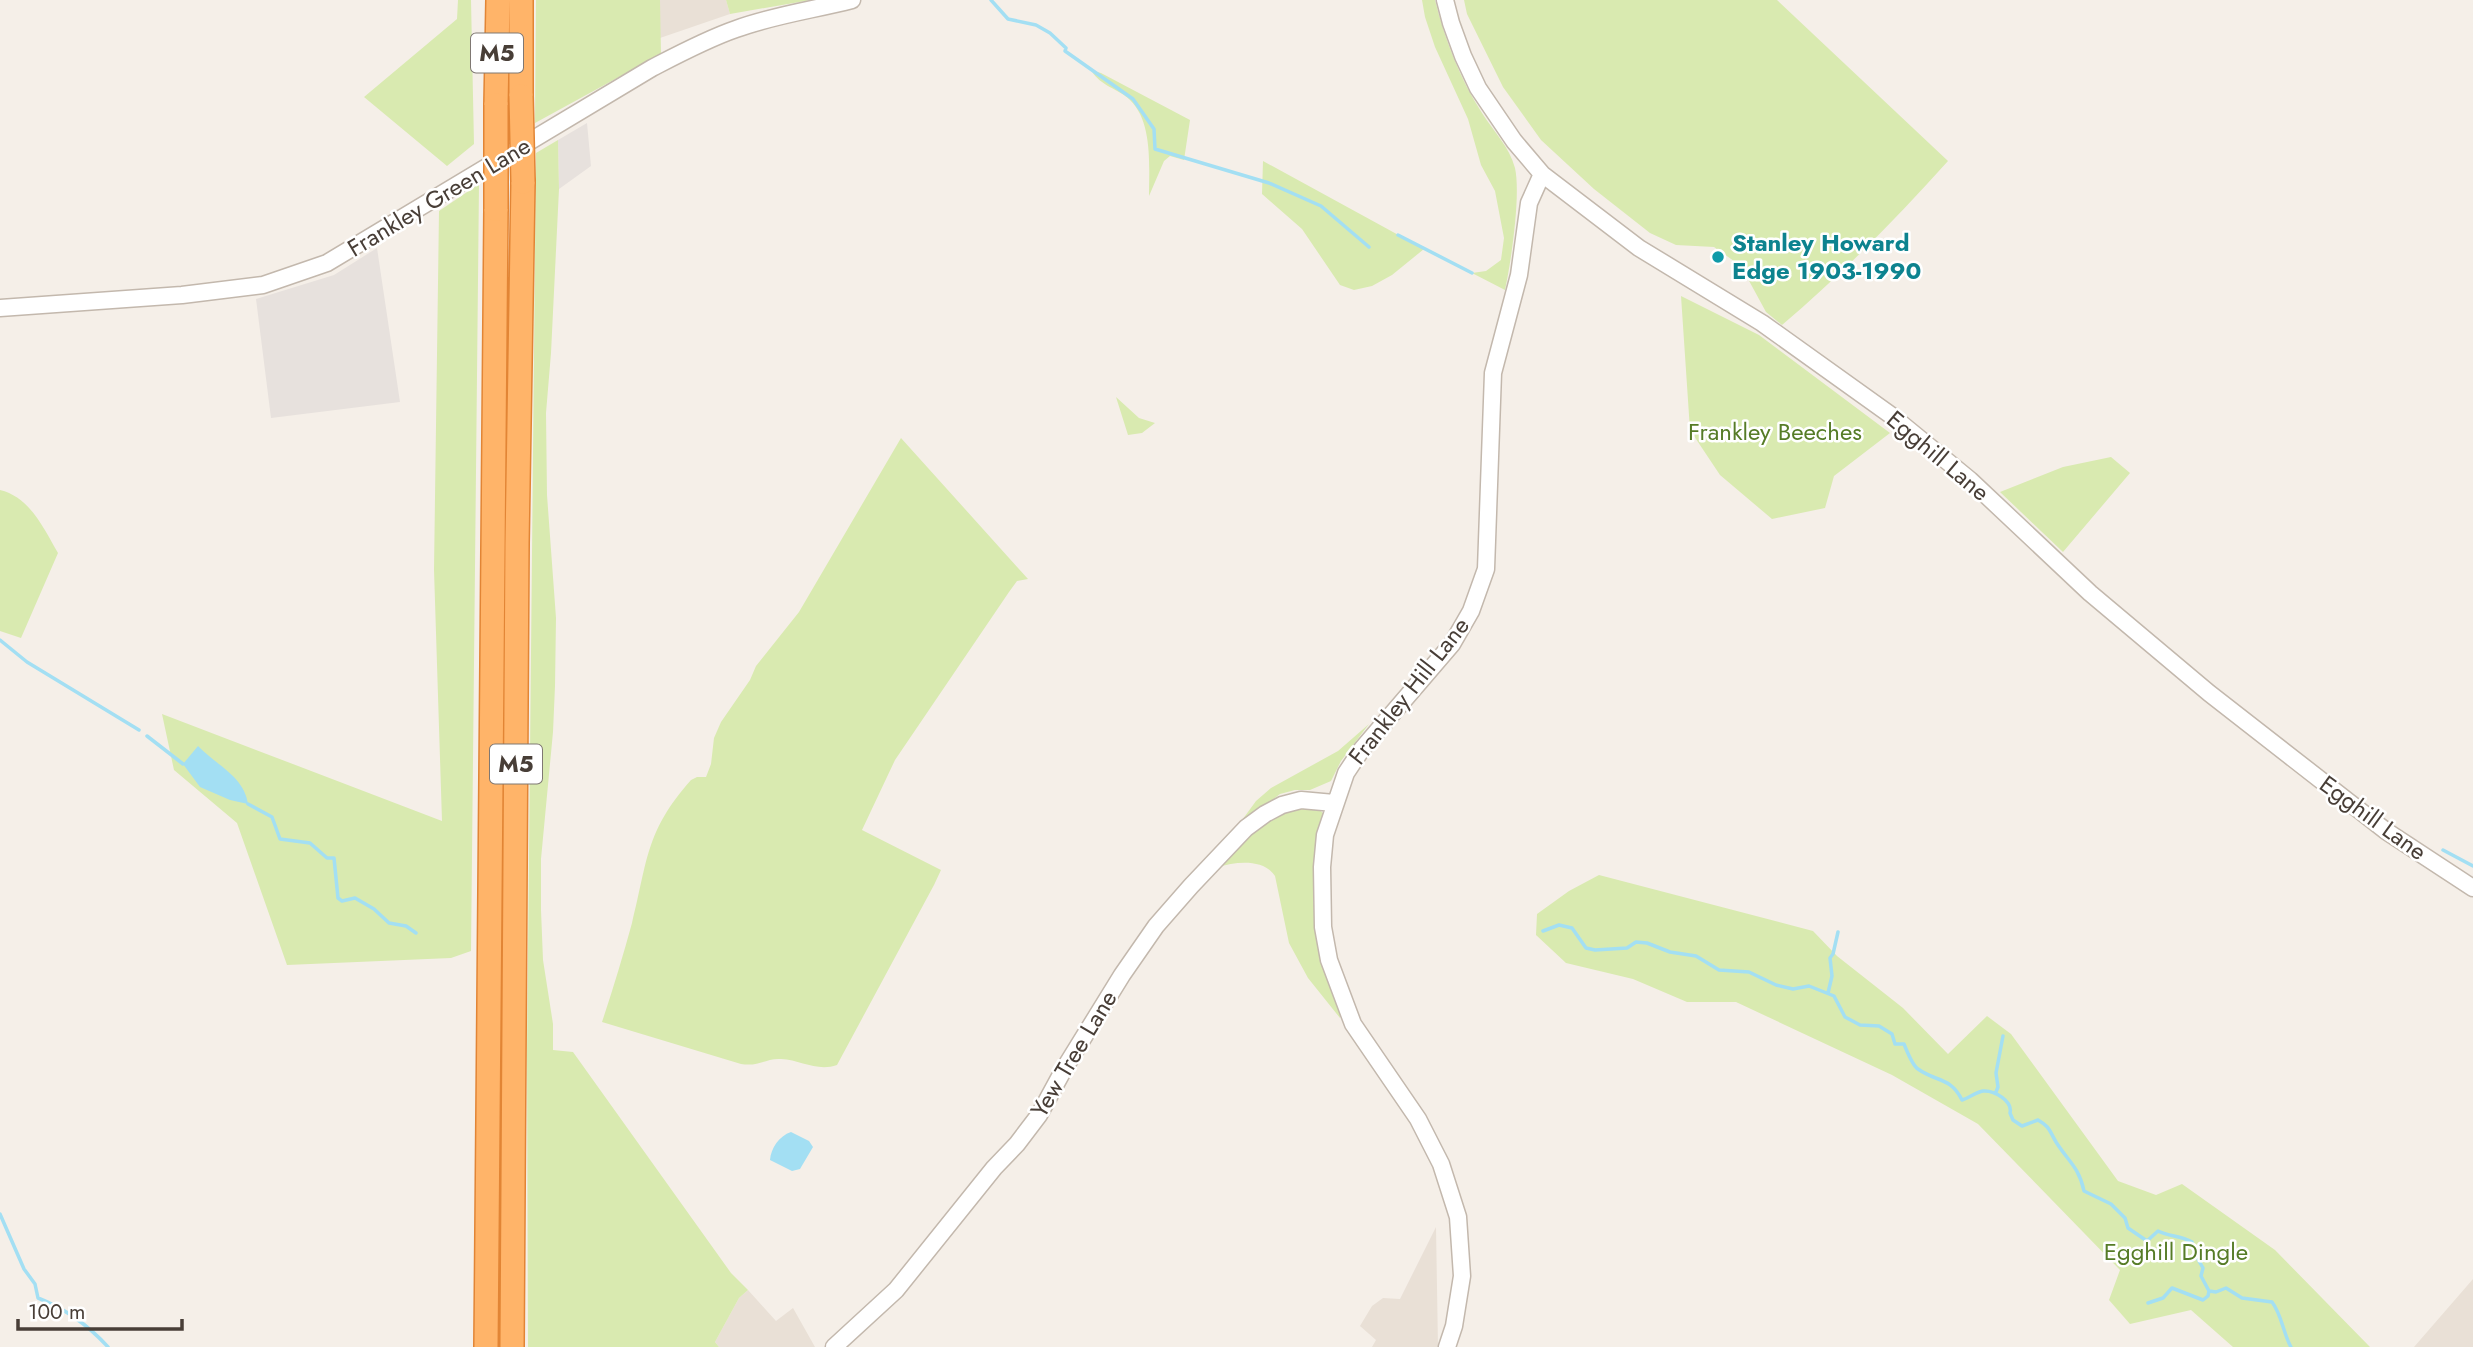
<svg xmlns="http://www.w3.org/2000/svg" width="2473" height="1347" font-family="Jost,sans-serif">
  <rect width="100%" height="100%" fill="#f5efe8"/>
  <path fill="#e9e0d6" d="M 660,0 L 726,0 L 730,14 L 660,38 Z
    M 1436,1227 L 1438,1347 L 1372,1347 L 1376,1340 L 1360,1326 L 1372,1306 L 1383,1298 L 1400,1299 Z
    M 2473,1279 L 2473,1347 L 2414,1347 Z
    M 748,1290 L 776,1321 L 793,1308 L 815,1347 L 719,1347 L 715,1342 L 739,1298 Z"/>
  <path fill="#e7e1dd" d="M 587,123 L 591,166 L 559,189 L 558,140 Z
    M 377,248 L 400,402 L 271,418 L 256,299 L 334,275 Z"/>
  <path fill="#d9eab0" d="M 458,0 L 471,0 L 474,144 L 447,166 L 364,97 L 457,19 Z
    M 536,0 L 660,0 L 661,54 L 535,123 Z
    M 726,0 L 811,0 L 730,14 Z
    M 1422,0 L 1435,0 C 1445,40 1460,79 1482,113 C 1494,132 1509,146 1515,168 C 1521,195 1511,262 1505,290 L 1472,273 L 1486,271 L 1501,260 L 1504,238 L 1495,191 L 1481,165 L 1468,119 L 1435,47 L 1425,17 Z
    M 1464,0 L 1777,0 L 1948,161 C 1896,219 1842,274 1782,325 L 1766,312 L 1741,266 L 1714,247 L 1676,245 L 1650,233 L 1594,189 L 1541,140 L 1503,87 L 1467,14 Z
    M 1091,70 L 1101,73 L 1190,120 L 1184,160 L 1170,156 L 1164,161 L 1149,196 C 1149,167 1153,122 1130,100 C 1118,88 1101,87 1091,70 Z
    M 558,140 L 559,189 L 551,353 L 546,413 L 547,495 L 556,618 L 555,686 L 553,732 L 541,859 L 541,910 L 543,960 L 553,1024 L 553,1050 L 573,1052 L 731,1273 L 748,1290 L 739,1298 L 715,1342 L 719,1347 L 528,1347 L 527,1053 L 536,153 Z
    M 1263,161 L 1424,249 L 1392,275 L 1372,286 L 1354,290 L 1340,285 L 1302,229 L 1262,194 Z
    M 479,184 L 471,951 L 451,958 L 287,965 L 237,823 L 174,770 L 162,714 L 442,821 L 434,570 L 439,211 Z
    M 1681,296 L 1759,335 L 1890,433 L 1834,476 L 1825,508 L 1772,519 L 1720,475 L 1690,430 Z
    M 1116,397 L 1139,418 L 1155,423 L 1142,433 L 1128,435 Z
    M 901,438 L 1028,579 L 1017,581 L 1009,592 L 895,760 L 862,830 L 941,870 L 934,885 L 837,1065 C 817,1072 801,1060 781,1059 C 766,1058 759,1067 741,1064 L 602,1022 C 613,989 623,956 632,923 C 648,860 645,832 691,780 L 697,777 L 706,777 L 711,764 L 714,738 L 721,722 L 750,680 L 756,666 L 799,612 Z
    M 2111,457 L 2130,473 L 2063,552 L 2000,492 L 2063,467 Z
    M 0,490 C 30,497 44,529 58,553 L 21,638 L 0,631 Z
    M 1369,724 L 1341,761 L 1331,781 L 1310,790 L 1295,790 L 1280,794 L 1237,827 L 1256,801 L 1271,788 L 1338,751 Z
    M 1312,804 L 1323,813 C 1320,843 1311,875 1314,906 C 1316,940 1331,974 1341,1006 L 1340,1018 L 1308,978 L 1289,943 L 1275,876 C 1263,858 1235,862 1218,867 L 1250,833 L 1276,815 Z
    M 1599,875 L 1813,931 L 1837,956 L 1903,1008 L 1948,1054 L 1987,1016 L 2011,1034 L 2118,1181 L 2156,1195 L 2182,1184 L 2275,1250 L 2370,1347 L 2233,1347 L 2191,1310 L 2130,1324 L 2109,1300 L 2120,1270 L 1978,1124 L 1892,1075 L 1736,1002 L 1687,1002 L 1633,979 L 1566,963 L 1536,935 L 1537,914 L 1569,891 Z"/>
  <path fill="#a3dff3" d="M 198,746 C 216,765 244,776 248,804 L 230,800 L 200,787 L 183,764 Z
    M 791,1132 L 809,1141 L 813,1147 L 800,1169 L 792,1171 L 770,1160 C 771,1148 779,1136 791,1132 Z"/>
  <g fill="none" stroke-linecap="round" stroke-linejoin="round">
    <path stroke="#a3dff3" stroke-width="3.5" d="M 991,0 L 1008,19 L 1036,25 L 1050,33 L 1066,48 L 1065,51 L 1133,99 L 1154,129 L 1155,149 L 1269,183 L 1321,206 L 1369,247
      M 1398,235 L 1472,273
      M 0,640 L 27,662 L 139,730
      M 147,736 L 183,764
      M 248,804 L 272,817 L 280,839 L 310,843 L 327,858 L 334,858 L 338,898 L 342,901 L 355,898 L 374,909 L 389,923 L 406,926 L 416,933
      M 2443,850 L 2473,866
      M 1543,931 L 1559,925 L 1572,928 L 1586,948 L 1595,950 L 1627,948 L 1636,942 L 1647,943 L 1670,952 L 1696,956 L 1719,970 L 1749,972 L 1776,985 L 1793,989 L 1809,986 L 1834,996 L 1845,1017 L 1860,1025 L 1879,1026 L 1892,1034 L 1895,1044 L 1904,1044 C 1907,1051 1912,1065 1918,1069 C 1936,1082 1951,1077 1962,1100 C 1969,1098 1976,1092 1983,1091 C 1994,1090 2013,1101 2010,1113 L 2013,1120 L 2022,1126 L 2038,1120 C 2050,1127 2049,1130 2056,1142 C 2068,1161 2079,1167 2084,1191 L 2111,1204 L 2125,1218 L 2128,1228 L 2147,1241 L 2158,1231 C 2170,1237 2180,1235 2192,1242 L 2195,1254 L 2203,1268 L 2201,1276 L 2209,1291 L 2216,1292 L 2226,1288 L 2242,1298 L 2272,1302 C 2282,1315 2283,1333 2291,1347
      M 1828,993 L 1832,976 L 1830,958 L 1833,954 L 1838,932
      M 1996,1092 L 1998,1087 L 1996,1073 L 2003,1036
      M 0,1214 L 24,1269 L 35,1284 L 38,1298 C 66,1309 88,1325 108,1347
      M 2148,1303 L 2163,1298 L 2172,1288 L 2203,1300 L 2208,1296 L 2209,1291"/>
    <g stroke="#c3b8ad" stroke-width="19">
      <path id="minor" d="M 1445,0 L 1451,23 L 1463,56 L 1478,88 L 1514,141 L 1542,174 L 1639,248 L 1762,323 L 1892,416 L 1970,480 L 2090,593 L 2209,693 L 2386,831 L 2473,888
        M 0,308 L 182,295 L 263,285 L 327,263 L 652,68 C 679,54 707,39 736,29 C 774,15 813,10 852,0
        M 834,1347 L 896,1290 L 994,1168 L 1017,1144 L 1039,1115 L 1064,1069 L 1122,975 L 1156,926 L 1191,886 L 1246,828 L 1265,814 L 1282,805 L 1301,800 L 1334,803
        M 1447,1347 L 1454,1326 L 1462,1276 L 1458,1217 L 1441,1164 L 1418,1119 L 1353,1024 L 1329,960 L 1323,927 L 1322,867 L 1325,835 L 1346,773 L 1362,749 L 1452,644 L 1471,611 L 1486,569 L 1493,373 L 1519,275 L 1529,203 L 1542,174"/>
    </g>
    <g stroke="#e28535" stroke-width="26">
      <path id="highway" d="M 521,0 L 521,96
        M 496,105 L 498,0
        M 486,1347 L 496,209
        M 512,1347 L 517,544 L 523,182"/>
    </g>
    <use href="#minor" stroke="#fff" stroke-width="16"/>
    <use href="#highway" stroke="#ffb469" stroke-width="23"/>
    <g stroke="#e28535" stroke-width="26" stroke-linecap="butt">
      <path id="highway-bridge" d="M 521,96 L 523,182
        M 496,105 L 496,209"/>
    </g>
    <use href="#highway-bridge" stroke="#ffb469" stroke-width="23"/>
  </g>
  <circle fill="#0f9aa8" stroke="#fff" stroke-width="2.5" cx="1718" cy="257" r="7"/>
  <g text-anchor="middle" stroke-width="5" stroke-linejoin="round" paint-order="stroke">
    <g fill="#fff" stroke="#7f7873" stroke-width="2">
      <rect x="471" y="33.5" width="52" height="39" rx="5"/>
      <rect x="490" y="744.5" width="52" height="39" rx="5"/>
    </g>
    <g font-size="23" font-weight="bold" fill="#483e37">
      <text x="497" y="61">M5</text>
      <text x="516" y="772">M5</text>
    </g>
    <g font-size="24" fill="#483e37" stroke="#fff">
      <text transform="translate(439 197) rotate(-31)" y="8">Frankley Green Lane</text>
      <text transform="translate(1938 456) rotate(40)" y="8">Egghill Lane</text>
      <text transform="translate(1409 691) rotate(-52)" y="8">Frankley Hill Lane</text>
      <text transform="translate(2373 818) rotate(36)" y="8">Egghill Lane</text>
      <text transform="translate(1074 1054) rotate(-59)" y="8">Yew Tree Lane</text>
    </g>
    <g font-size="24" font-weight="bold" fill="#0d838f" stroke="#fff" text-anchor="start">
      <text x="1732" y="251">Stanley Howard<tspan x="1732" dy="28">Edge 1903-1990</tspan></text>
    </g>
    <g font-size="24" fill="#567c27" stroke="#fff">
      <text x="1775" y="440">Frankley Beeches</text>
      <text x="2176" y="1260">Egghill Dingle</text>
    </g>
  </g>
  <path d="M18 1319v10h164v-10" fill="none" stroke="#483e37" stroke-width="3.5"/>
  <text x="28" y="1319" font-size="21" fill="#483e37" stroke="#ffffff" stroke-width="5" paint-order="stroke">100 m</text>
</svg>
